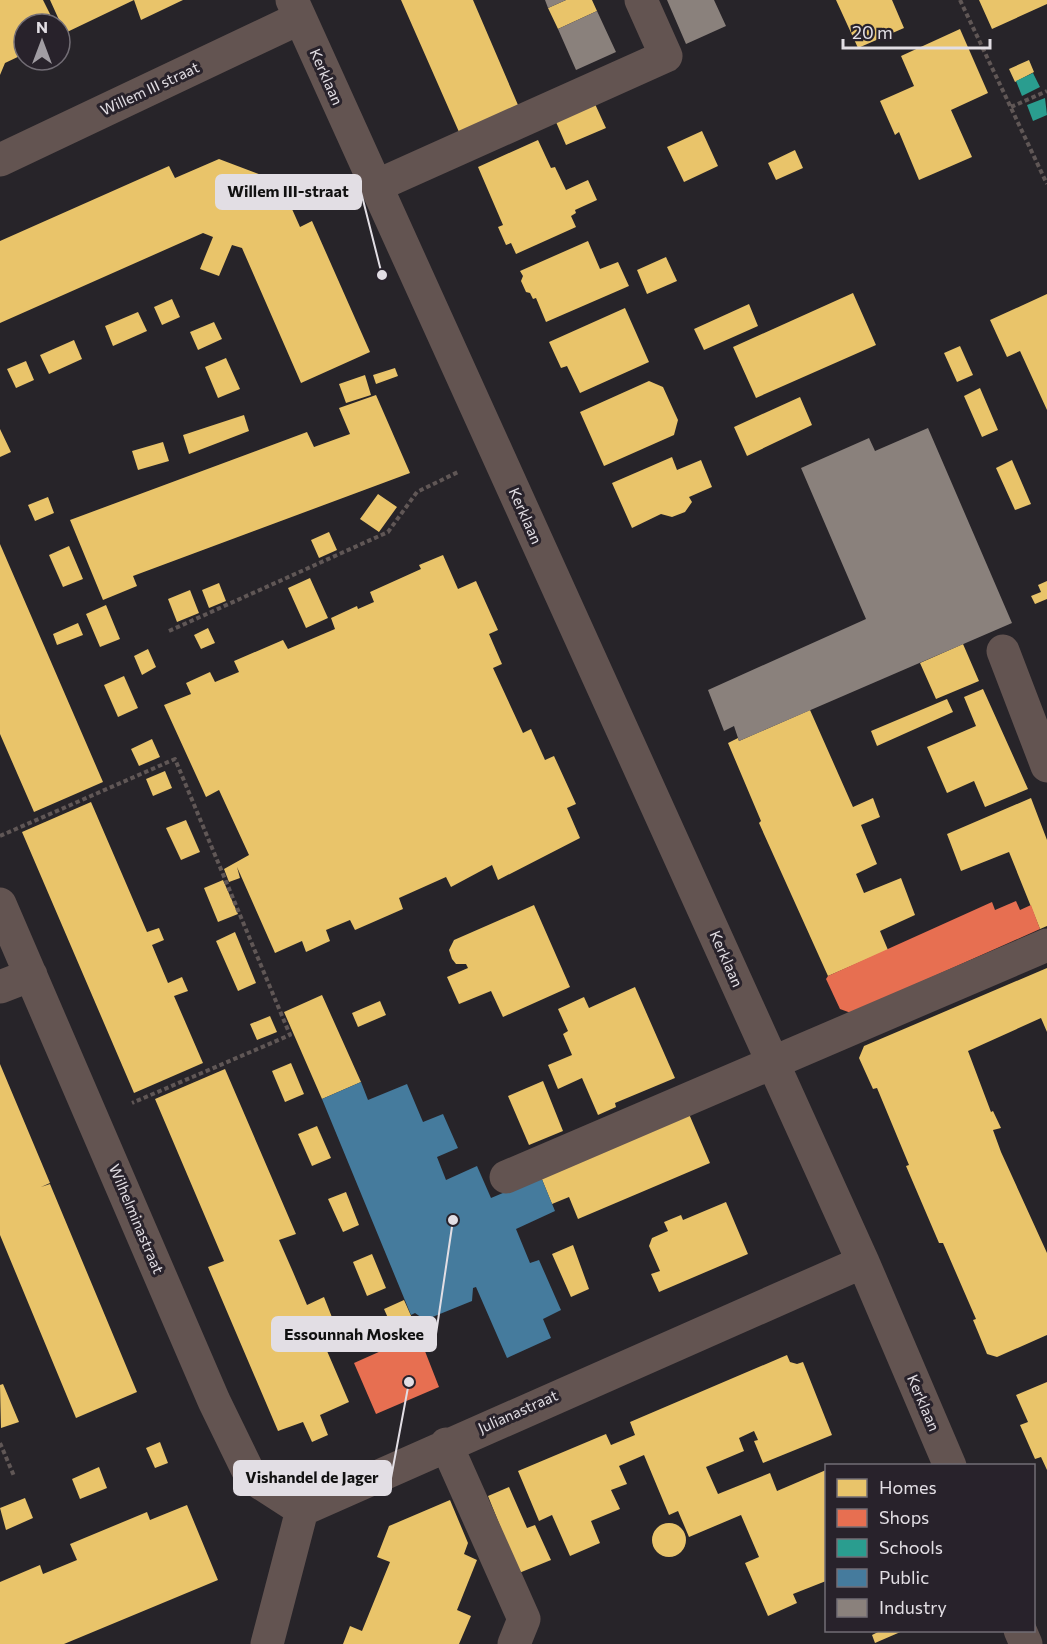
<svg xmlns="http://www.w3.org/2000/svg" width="1047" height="1644" font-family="Commissioner,sans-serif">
  <rect width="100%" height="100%" fill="#272429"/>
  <path fill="#e9c46a" d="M 0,0 L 43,0 L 55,24 L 24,24 L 24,54 L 5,63 L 0,75 Z
    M 50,0 L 134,0 L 65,33 Z
    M 134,0 L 183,0 L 141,20 Z
    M 401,0 L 473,0 L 518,105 L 459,132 Z
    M 566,0 L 592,0 L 597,11 L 558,29 L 548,8 Z
    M 836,0 L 892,0 L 904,28 L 858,48 Z
    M 979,0 L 1047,0 L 1047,4 L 992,29 Z
    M 960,29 L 988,93 L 951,110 L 972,157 L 919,180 L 899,132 L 895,135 L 880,101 L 914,86 L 901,56 Z
    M 1029,60 L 1034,72 L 1015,82 L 1009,69 Z
    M 595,104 L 606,128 L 566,145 L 556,122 Z
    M 702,131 L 718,166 L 684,182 L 667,147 Z
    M 538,140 L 551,168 L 555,167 L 566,190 L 588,180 L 597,200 L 575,210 L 576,213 L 571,216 L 576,227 L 516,254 L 511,243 L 506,245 L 498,227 L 503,225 L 478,167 Z
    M 795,150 L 803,168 L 776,180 L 768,163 Z
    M 219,159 L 280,182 L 300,227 L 312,221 L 370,352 L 301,383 L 242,248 L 232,245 L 219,276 L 200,269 L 213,237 L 203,233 L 0,323 L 0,241 L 169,166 L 175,178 Z
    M 588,241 L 600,269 L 618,262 L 629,286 L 546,322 L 536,298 L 533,299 L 530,293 L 526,292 L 521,281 L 523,276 L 520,271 Z
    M 666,257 L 677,281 L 647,294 L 637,270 Z
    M 853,293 L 876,345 L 756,398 L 733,347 Z
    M 1047,294 L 1047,410 L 1020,351 L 1007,357 L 990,320 Z
    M 172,299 L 180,317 L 162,325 L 154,307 Z
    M 749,304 L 758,326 L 704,350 L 694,329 Z
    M 625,308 L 649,362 L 580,393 L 567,366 L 561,368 L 549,342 Z
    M 138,312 L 147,331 L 113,346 L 105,326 Z
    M 214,322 L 222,339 L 198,350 L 190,332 Z
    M 74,340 L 82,359 L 49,374 L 40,355 Z
    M 960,346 L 973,375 L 957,382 L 944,353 Z
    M 226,358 L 240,389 L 218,398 L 205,367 Z
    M 26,361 L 34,380 L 16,388 L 7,369 Z
    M 395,368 L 398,376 L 376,384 L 373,375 Z
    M 365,375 L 371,395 L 346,403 L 339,384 Z
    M 649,381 L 663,387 L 678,420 L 674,435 L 604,466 L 580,412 Z
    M 980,388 L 998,430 L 982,437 L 964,396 Z
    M 376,395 L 410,473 L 133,576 L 137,586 L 103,600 L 70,520 L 307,432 L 314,447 L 350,434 L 339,408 Z
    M 800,397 L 812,425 L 747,456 L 734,427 Z
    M 244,415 L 249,431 L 189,454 L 183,435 Z
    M 0,429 L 11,452 L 0,457 Z
    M 163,442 L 169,461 L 138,470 L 132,451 Z
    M 672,457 L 677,470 L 701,460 L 712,487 L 689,497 L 692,502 L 685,512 L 672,517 L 661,514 L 632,528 L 612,483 Z
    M 1012,460 L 1031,504 L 1015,510 L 996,468 Z
    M 378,494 L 397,507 L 379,532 L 360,519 Z
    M 48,497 L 54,513 L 35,521 L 28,505 Z
    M 329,532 L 337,550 L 319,558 L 311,540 Z
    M 0,544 L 103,782 L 34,812 L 0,734 Z
    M 69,546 L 83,579 L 63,587 L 49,555 Z
    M 443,555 L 458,589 L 476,581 L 498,630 L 489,634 L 502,664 L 493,668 L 523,733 L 531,729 L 545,760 L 554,756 L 576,804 L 567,808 L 580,838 L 498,880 L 492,865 L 451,887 L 446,877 L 399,898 L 403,909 L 355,930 L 350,920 L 326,930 L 330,941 L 306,952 L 302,941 L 275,953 L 237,867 L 240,878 L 229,882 L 224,869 L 249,855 L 219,790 L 206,797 L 164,705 L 191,694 L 186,683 L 210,672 L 215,682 L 239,672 L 234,661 L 283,640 L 288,649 L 335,629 L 331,618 L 357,606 L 358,609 L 374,602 L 370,592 L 421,569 L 419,565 Z
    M 310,578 L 328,618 L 306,628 L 288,588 Z
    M 1047,581 L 1047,599 L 1035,604 L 1031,596 L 1041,592 L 1038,585 Z
    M 219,583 L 226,601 L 209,608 L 202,590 Z
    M 190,590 L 199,613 L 177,622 L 168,599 Z
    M 106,605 L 120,639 L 100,647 L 86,614 Z
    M 78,623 L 83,635 L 57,645 L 53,634 Z
    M 208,628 L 215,643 L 201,649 L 194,635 Z
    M 963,644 L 979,681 L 936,699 L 920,663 Z
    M 148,649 L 156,667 L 142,675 L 134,656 Z
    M 124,676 L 138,708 L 118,717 L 104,685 Z
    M 983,689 L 1028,789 L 985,807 L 974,781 L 947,793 L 927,747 L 976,726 L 964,697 Z
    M 947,699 L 953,712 L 877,746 L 871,731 Z
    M 810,710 L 853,807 L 873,798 L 880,817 L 861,825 L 877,864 L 856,874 L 864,893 L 901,878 L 915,915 L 880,931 L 888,950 L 828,976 L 759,823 L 761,821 L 728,743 L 738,738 L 739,741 Z
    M 152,739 L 160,757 L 139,766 L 131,749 Z
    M 165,771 L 172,788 L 153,796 L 146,779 Z
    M 1031,798 L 1047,840 L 1047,926 L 1040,929 L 1009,852 L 961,871 L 947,834 Z
    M 91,802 L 147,932 L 159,928 L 164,940 L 152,945 L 168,983 L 182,977 L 188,991 L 174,996 L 203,1063 L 134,1093 L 22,832 Z
    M 186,820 L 200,852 L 181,860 L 166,828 Z
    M 223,880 L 238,914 L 218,922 L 204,888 Z
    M 534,905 L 570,987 L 503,1017 L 491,991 L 459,1004 L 447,977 L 468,968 L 466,964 L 456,964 L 452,959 L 449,950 L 454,940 Z
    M 235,932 L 256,983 L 238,991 L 216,941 Z
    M 1047,968 L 1047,1032 L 1041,1018 L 968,1051 L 991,1112 L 993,1111 L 1001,1128 L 993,1130 L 1001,1152 L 1047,1253 L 1047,1335 L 997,1357 L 987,1354 L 973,1320 L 976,1319 L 943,1243 L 939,1243 L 906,1166 L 909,1165 L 877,1088 L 873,1089 L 859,1058 L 864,1046 Z
    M 635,987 L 675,1078 L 615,1103 L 616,1107 L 598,1115 L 582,1078 L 558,1089 L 548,1065 L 572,1055 L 563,1034 L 568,1031 L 558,1009 L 584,997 L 589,1008 Z
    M 322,995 L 361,1082 L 322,1099 L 284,1012 Z
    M 380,1001 L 386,1015 L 358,1027 L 352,1013 Z
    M 270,1016 L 277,1032 L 257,1040 L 250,1024 Z
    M 291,1063 L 304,1094 L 285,1102 L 272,1071 Z
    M 0,1064 L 50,1183 L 41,1187 L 50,1184 L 137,1392 L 76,1418 L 0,1235 Z
    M 225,1069 L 296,1234 L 279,1240 L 293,1272 L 307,1305 L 324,1297 L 337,1330 L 321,1337 L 349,1402 L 320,1415 L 328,1435 L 312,1442 L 303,1422 L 278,1431 L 208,1267 L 224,1261 L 155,1099 Z
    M 543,1081 L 563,1131 L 529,1145 L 508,1096 Z
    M 689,1114 L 710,1163 L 578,1219 L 569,1197 L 552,1204 L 541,1177 Z
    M 317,1126 L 331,1158 L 312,1166 L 298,1134 Z
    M 346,1192 L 359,1225 L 343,1232 L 328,1199 Z
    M 726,1202 L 748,1254 L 659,1292 L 651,1274 L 660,1271 L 649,1246 L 652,1238 L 668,1231 L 664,1222 L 681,1215 L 683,1220 Z
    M 573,1245 L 589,1289 L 571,1297 L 552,1254 Z
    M 372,1254 L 386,1288 L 367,1296 L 353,1262 Z
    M 404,1300 L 412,1318 L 392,1327 L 384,1309 Z
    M 787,1355 L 790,1362 L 797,1364 L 803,1362 L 832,1435 L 763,1463 L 754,1441 L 758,1440 L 754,1431 L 739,1438 L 744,1451 L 706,1467 L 718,1494 L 770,1473 L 777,1491 L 826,1470 L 826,1581 L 793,1594 L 797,1603 L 768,1616 L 745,1563 L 759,1557 L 741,1515 L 689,1537 L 678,1511 L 669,1515 L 644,1455 L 619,1466 L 627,1484 L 611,1490 L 620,1509 L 591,1521 L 600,1543 L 570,1556 L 552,1515 L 539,1521 L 518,1471 L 606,1434 L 611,1445 L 635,1435 L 630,1422 Z
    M 1047,1382 L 1047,1470 L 1041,1457 L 1035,1459 L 1020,1425 L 1028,1422 L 1016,1395 Z
    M 3,1384 L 19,1422 L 1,1428 L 0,1385 Z
    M 160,1442 L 168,1463 L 155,1468 L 146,1448 Z
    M 99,1467 L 107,1488 L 80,1499 L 72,1479 Z
    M 509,1487 L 527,1528 L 535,1525 L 551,1560 L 519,1573 L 488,1496 Z
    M 25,1498 L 33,1518 L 6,1530 L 0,1508 Z
    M 450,1500 L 468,1543 L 464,1554 L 477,1560 L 457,1610 L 471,1616 L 459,1644 L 343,1644 L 350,1626 L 362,1631 L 390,1562 L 377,1557 L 389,1526 Z
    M 187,1505 L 218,1580 L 64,1644 L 0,1644 L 0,1582 L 40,1565 L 43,1574 L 77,1560 L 70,1544 L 147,1512 L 150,1520 Z
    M652 1540a17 17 0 1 1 34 0a17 17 0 1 1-34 0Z
    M 882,1630 L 905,1630 L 875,1643 L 872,1635 Z"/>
  <path fill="#e76f51" d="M 1016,901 L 1020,910 L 1031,905 L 1040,929 L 851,1013 L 840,1009 L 826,979 L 828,976 L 992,902 L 995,910 Z
    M 412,1318 L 439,1387 L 376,1414 L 354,1363 L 399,1343 L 392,1327 Z"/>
  <path fill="#2a9d8f" d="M 1033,73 L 1040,87 L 1022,96 L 1016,81 Z
    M 1045,98 L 1047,115 L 1033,121 L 1027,105 Z"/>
  <path fill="#457b9d" d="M 361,1082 L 368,1100 L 407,1084 L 423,1122 L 443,1114 L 458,1148 L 437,1157 L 446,1180 L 477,1166 L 491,1198 L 541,1177 L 555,1211 L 516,1229 L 530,1263 L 539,1260 L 561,1310 L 543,1319 L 551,1338 L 507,1358 L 476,1287 L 473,1288 L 472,1301 L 425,1320 L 415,1313 L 411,1315 L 322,1099 Z"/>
  <path fill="#8a817c" d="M 545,0 L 566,0 L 548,8 Z
    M 667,0 L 714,0 L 726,26 L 686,44 Z
    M 597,11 L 616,52 L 576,70 L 558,29 Z
    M 928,428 L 1012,623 L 739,741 L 734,726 L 724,731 L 708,690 L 866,619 L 801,468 L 869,438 L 875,451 Z"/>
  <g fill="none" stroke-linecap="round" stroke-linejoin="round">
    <path stroke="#605756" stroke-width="4" stroke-dasharray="4.5 3" stroke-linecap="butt" d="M 960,0 L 1047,184
      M 1011,107 L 1047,91
      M 169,631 L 388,532 L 417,492 L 458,472
      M 0,836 L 175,759 L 290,1035 L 132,1103
      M 0,1443 L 14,1476"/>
    <path stroke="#635451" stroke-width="33" d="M 292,0 L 863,1262 L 950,1466
      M 0,160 L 300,18
      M 376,186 L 666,56 L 641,0
      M 1003,651 L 1047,766
      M 0,904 L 214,1401 L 251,1477 L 302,1510
      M 0,987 L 31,975
      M 506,1177 L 1047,945
      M 446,1444 L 524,1619 L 514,1644
      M 1020,1630 L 1026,1644
      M 267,1644 L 302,1510 L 863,1262"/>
  </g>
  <g text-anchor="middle" stroke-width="6" stroke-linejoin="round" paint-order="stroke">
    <g font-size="15" fill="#e2dee4" stroke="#28222b">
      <text transform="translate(326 77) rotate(66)" y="5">Kerklaan</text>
      <text transform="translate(150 89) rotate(-25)" y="5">Willem III straat</text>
      <text transform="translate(525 516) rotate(66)" y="5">Kerklaan</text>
      <text transform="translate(726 959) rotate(66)" y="5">Kerklaan</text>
      <text transform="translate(136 1219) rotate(67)" y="5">Wilhelminastraat</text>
      <text transform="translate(923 1403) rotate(67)" y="5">Kerklaan</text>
      <text transform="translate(518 1412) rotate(-24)" y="5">Julianastraat</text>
    </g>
  </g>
  <path fill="none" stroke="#e2dee4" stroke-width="2" d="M382 275L361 192M453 1220L436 1334M409 1382L391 1478"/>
  <g fill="#e2dee4" stroke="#28222b" stroke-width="2">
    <circle cx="382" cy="275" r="6"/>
    <circle cx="453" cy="1220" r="6"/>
    <circle cx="409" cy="1382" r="6"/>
  </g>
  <g fill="#e2dee4" stroke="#e2dee4" stroke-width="2">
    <rect x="216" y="175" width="145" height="34" rx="6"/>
    <rect x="272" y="1317" width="164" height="34" rx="6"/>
    <rect x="234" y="1461" width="157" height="34" rx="6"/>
  </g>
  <g font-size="16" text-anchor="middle" font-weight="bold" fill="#111">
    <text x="288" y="197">Willem III-straat</text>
    <text x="354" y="1340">Essounnah Moskee</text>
    <text x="312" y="1483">Vishandel de Jager</text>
  </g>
  <rect x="825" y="1464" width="210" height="168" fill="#28222b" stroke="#726d75" stroke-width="1.5"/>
  <rect x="837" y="1479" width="30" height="18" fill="#e9c46a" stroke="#726d75" stroke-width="1.5"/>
  <text x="879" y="1494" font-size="18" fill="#e2dee4">Homes</text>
  <rect x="837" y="1509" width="30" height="18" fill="#e76f51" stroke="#726d75" stroke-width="1.5"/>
  <text x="879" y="1524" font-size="18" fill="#e2dee4">Shops</text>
  <rect x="837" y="1539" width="30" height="18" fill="#2a9d8f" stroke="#726d75" stroke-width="1.5"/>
  <text x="879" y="1554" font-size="18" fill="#e2dee4">Schools</text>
  <rect x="837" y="1569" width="30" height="18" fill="#457b9d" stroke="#726d75" stroke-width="1.5"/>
  <text x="879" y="1584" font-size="18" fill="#e2dee4">Public</text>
  <rect x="837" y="1599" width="30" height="18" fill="#8a817c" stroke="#726d75" stroke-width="1.5"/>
  <text x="879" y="1614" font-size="18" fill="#e2dee4">Industry</text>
  <g transform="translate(42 42)"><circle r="28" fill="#28222b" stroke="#726d75" stroke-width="1.5"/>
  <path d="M0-4.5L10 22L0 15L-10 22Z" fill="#a19da3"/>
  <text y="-9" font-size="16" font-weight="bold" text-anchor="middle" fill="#e2dee4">N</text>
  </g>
  <path d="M843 39v9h147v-9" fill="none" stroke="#e2dee4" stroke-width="3"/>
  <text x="852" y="39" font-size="18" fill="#e2dee4" stroke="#28222b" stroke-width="4.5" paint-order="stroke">20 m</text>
</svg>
